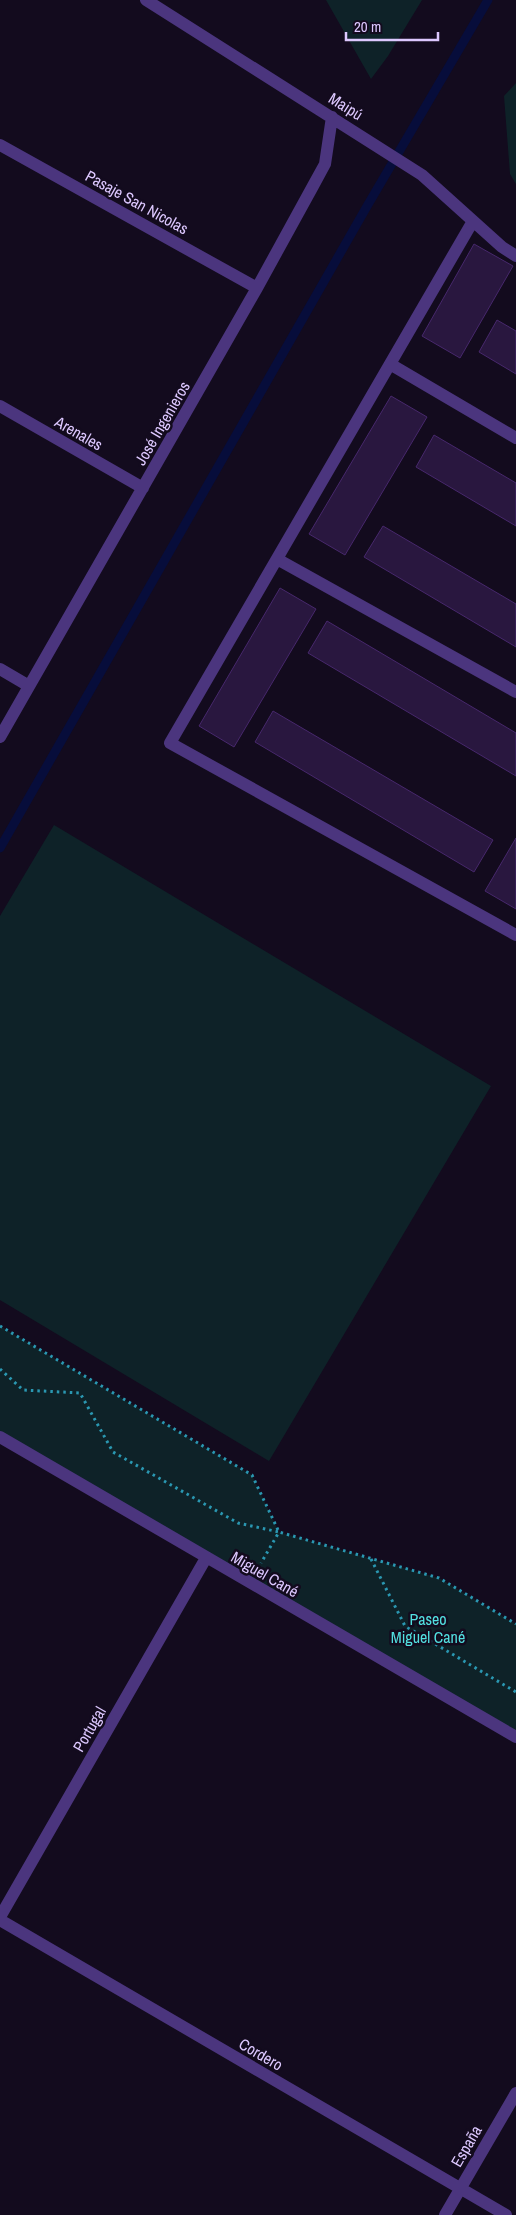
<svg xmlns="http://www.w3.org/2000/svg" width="516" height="2215" font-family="'Archivo Narrow',sans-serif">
  <rect width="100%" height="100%" fill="#130b1e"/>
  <path fill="#0e2228" d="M 326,0 L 422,0 L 388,56 L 371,79 Z
    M 516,83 L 516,184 L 510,174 L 504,96 Z
    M 54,825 L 491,1086 L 269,1461 L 0,1300 L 0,916 Z
    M 0,1326 L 252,1475 L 279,1532 L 439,1578 L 516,1624 L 516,1735 L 0,1435 Z"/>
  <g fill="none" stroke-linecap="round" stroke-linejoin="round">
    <path stroke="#070d3b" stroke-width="9" d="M 0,848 L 366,208 L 488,0"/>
  </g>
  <path fill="#29173f" stroke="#47286c" d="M 474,244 L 513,266 L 460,358 L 422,336 Z
    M 497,320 L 516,331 L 516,374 L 479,352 Z
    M 391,396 L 427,417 L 345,555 L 309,534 Z
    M 434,435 L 516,483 L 516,526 L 416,467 Z
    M 383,526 L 516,604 L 516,647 L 364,557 Z
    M 280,588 L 316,609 L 234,747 L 199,726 Z
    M 327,621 L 516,733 L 516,776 L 308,653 Z
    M 273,711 L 493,840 L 474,872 L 255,742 Z
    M 516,838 L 516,909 L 485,891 Z"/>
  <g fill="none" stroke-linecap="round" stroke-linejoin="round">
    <path stroke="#2a97b1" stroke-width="3" stroke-dasharray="2.5 4" stroke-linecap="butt" d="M 0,1326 L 252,1475 L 279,1532 L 439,1578 L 516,1624
      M 0,1369 L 23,1390 L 80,1393 L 113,1452 L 238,1523 L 279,1532 L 261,1563
      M 371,1559 L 405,1626 L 516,1692"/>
    <path stroke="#4b357e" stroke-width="12" d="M 146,0 L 422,175 L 502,247 L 516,256
      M 0,145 L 257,288
      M 473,221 L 170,743 L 516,935
      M 390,364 L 516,438
      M 0,406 L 143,488
      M 277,559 L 516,692
      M 0,669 L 29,686
      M 0,737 L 257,288 L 313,186 L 325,164 L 332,117
      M 0,1437 L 516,1737
      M 0,1917 L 206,1558
      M 0,1920 L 506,2215
      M 445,2215 L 516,2093"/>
  </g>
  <g text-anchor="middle" stroke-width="5" stroke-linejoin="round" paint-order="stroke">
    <g font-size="16" fill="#ddc8ff" stroke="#130b1e">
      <text transform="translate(346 106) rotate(32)" y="6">Maipú</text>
      <text transform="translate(137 202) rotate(29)" y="6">Pasaje San Nicolas</text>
      <text transform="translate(162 423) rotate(-60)" y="6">José Ingenieros</text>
      <text transform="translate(79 433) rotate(30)" y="6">Arenales</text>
      <text transform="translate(265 1574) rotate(30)" y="6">Miguel Cané</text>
      <text transform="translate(89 1729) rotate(-60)" y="6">Portugal</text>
      <text transform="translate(261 2054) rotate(30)" y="6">Cordero</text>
      <text transform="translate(466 2146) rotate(-60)" y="6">España</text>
    </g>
    <g font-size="16" fill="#52e0e1" stroke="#130b1e">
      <text x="428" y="1625">Paseo<tspan x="428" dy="18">Miguel Cané</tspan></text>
    </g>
  </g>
  <path d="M346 32v8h92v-8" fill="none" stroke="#ddc8ff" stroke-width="2.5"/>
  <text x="354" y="32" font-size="15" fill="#ddc8ff" stroke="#130b1e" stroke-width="4" paint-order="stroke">20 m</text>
</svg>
